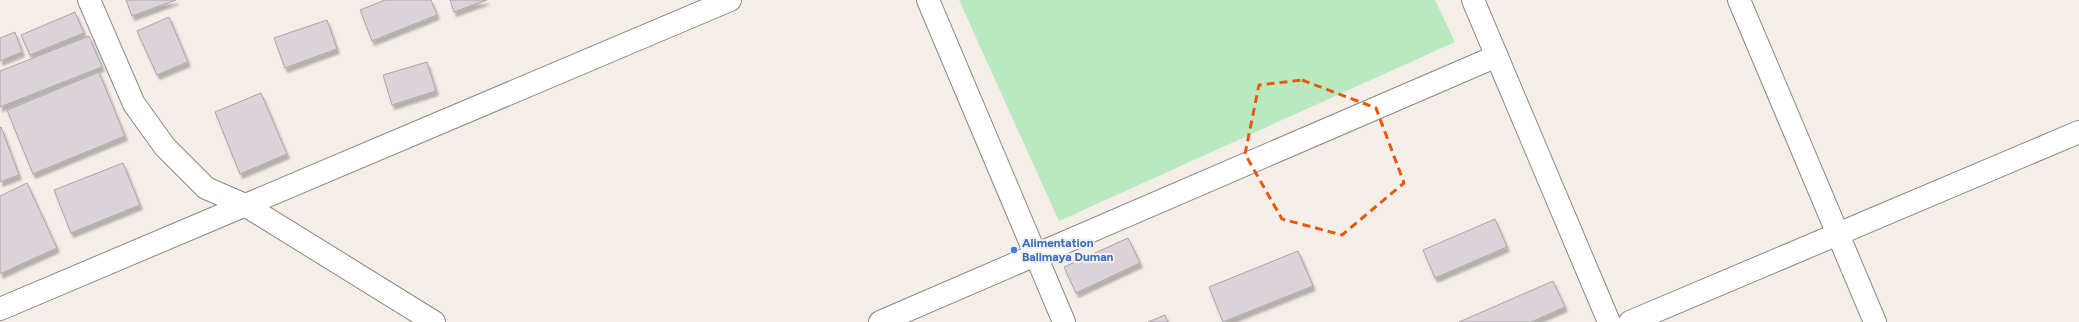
<svg xmlns="http://www.w3.org/2000/svg" width="2079" height="322" font-family="Figtree,sans-serif">
  <defs>
    <filter id="shadow"><feDropShadow dx="2.5" dy="4.5" stdDeviation="1" flood-color="#0004"/></filter>
  </defs>
  <rect width="100%" height="100%" fill="#f4eee9"/>
  <path fill="#bae9c0" d="M 959,0 L 1435,0 L 1455,42 L 1059,221 Z"/>
  <path fill="#dad4d9" stroke="#aba5aa" filter="url(#shadow)" d="M 126,0 L 176,0 L 132,16 Z
    M 385,0 L 431,0 L 437,15 L 372,41 L 360,10 Z
    M 450,0 L 487,0 L 454,12 Z
    M 75,12 L 84,33 L 30,55 L 21,35 Z
    M 169,17 L 188,62 L 157,75 L 137,31 Z
    M 327,20 L 337,49 L 285,68 L 274,38 Z
    M 15,32 L 22,52 L 0,61 L 0,38 Z
    M 89,36 L 102,67 L 0,107 L 0,71 Z
    M 427,62 L 436,91 L 392,105 L 383,75 Z
    M 99,72 L 125,136 L 33,174 L 7,110 Z
    M 261,93 L 287,154 L 240,174 L 215,112 Z
    M 1,127 L 19,175 L 0,182 L 0,128 Z
    M 123,163 L 140,205 L 71,233 L 54,190 Z
    M 27,183 L 57,248 L 0,274 L 0,196 Z
    M 1495,219 L 1507,247 L 1435,278 L 1423,250 Z
    M 1128,238 L 1140,263 L 1076,293 L 1064,267 Z
    M 1298,251 L 1313,286 L 1223,322 L 1209,287 Z
    M 1553,281 L 1565,307 L 1531,322 L 1459,322 Z
    M 1165,315 L 1168,322 L 1148,322 Z"/>
  <g fill="none" stroke-linecap="round" stroke-linejoin="round">
    <g stroke="#8e8884" stroke-width="24">
      <path id="minor" d="M 89,0 L 134,104 L 165,147 L 206,188 L 245,205 L 434,322
        M 928,0 L 1064,322
        M 1473,0 L 1609,322
        M 1739,0 L 1875,322
        M 0,309 L 730,0
        M 880,322 L 1497,56
        M 1630,322 L 2079,132"/>
    </g>
    <use href="#minor" stroke="#fff" stroke-width="22"/>
  </g>
  <path fill="none" stroke="#e8590c" stroke-width="3" stroke-dasharray="8 5" stroke-linejoin="round" d="M 1302,80 L 1376,108 L 1404,183 L 1342,235 L 1282,219 L 1245,154 L 1259,85 Z"/>
  <circle fill="#3f7fe0" stroke="#f4eee9" stroke-width="1.5" cx="1014" cy="250" r="4"/>
  <g text-anchor="middle" stroke-width="4" stroke-linejoin="round" paint-order="stroke">
    <g font-size="12" font-weight="bold" fill="#366cbe" stroke="#f4eee9" text-anchor="start">
      <text x="1022" y="247">Alimentation<tspan x="1022" dy="14">Balimaya Duman</tspan></text>
    </g>
  </g>
</svg>
